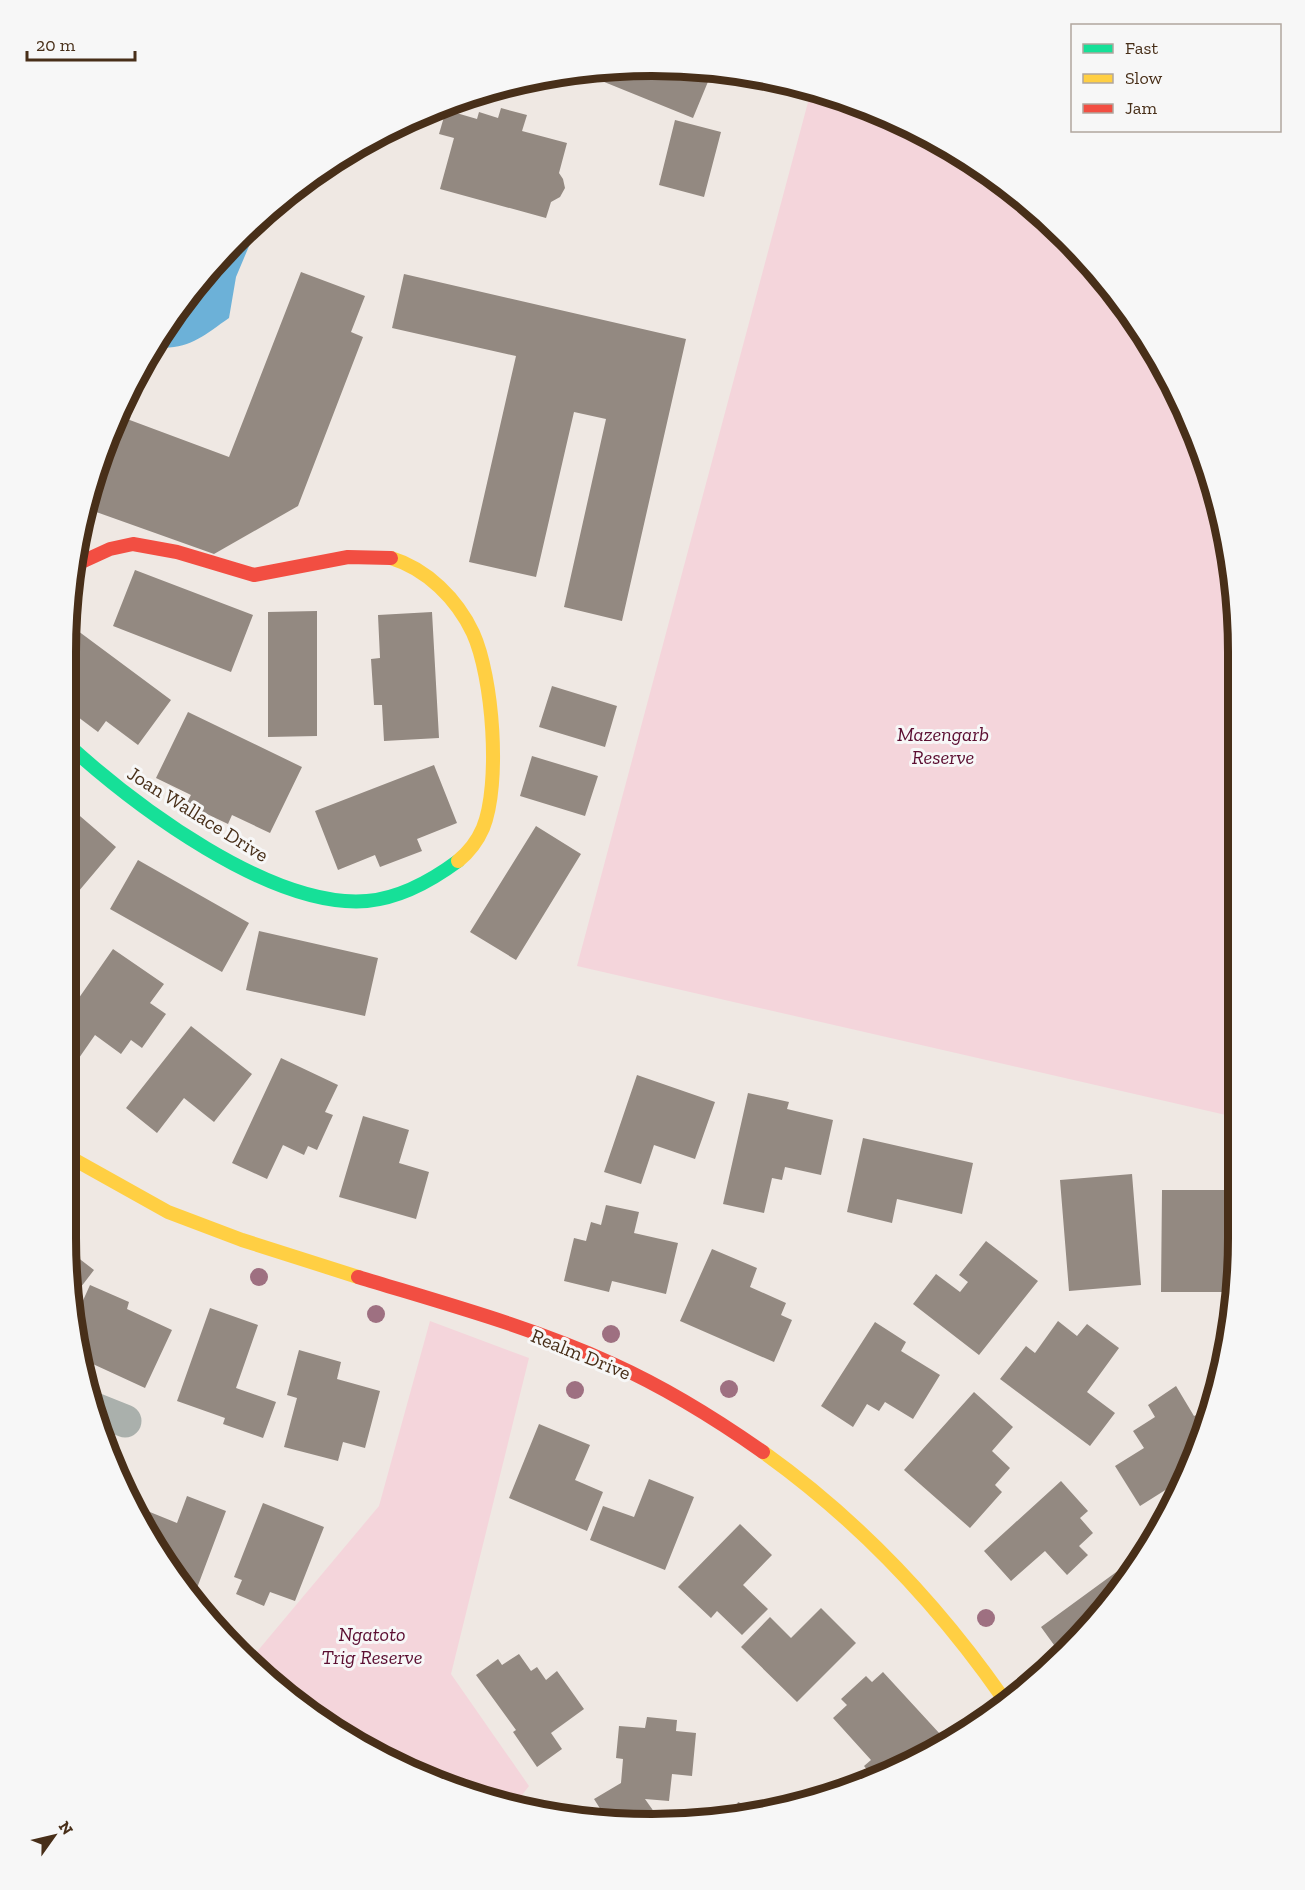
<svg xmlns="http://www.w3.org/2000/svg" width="1305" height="1890" font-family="'Zilla Slab',serif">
  <rect width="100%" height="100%" fill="#efe8e3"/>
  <path fill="#f4d5db" d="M 811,91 L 877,111 L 979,165 L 1067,238 L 1178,393 L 1228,538 L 1239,652 L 1239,1118 L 577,966 Z
    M 430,1321 L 529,1358 L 451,1674 L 529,1786 L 516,1803 L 428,1779 L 266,1679 L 250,1660 L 379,1506 Z"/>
  <path fill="#6cb1d8" d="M 284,200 L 284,205 L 260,220 L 236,277 L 229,318 C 203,336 188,351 154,347 L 238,238 Z"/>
  <path fill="#938981" d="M 653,66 L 712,72 L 693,118 L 582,73 Z
    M 501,108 L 527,115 L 522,131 L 567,143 L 559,173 L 563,179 L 565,188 L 560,197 L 551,202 L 546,218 L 440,189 L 454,138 L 439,134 L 446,110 L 477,119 L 479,112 L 498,118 Z
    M 675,120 L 721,132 L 704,197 L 659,185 Z
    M 301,272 L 365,296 L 351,332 L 363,337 L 298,506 L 214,554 L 85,508 L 97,464 L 119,416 L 229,457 Z
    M 404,274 L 686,339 L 622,621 L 564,607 L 606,419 L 574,412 L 536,577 L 469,562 L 516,356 L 392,328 Z
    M 135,570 L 253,615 L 231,672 L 113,626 Z
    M 317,611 L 317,736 L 268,737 L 268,612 Z
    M 432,612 L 439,738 L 384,741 L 382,705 L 374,705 L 371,659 L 380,658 L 378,615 Z
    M 70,625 L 171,700 L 138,745 L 106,721 L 98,732 L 66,708 L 66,698 L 69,694 L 66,692 L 66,652 Z
    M 552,686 L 617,706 L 605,747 L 539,727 Z
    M 188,712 L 302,767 L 270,833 L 232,815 L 228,824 L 186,804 L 191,795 L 156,778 Z
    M 532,756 L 598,776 L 585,816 L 520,796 Z
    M 434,765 L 457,823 L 417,839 L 422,851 L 380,867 L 375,855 L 338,870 L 315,811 Z
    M 66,804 L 116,847 L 78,892 L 66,881 Z
    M 536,826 L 581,854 L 516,960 L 470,932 Z
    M 138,860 L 249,923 L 222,972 L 110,909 Z
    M 66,931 L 77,939 L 66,954 Z
    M 259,931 L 378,958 L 365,1016 L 246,990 Z
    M 113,949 L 164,984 L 150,1003 L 166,1014 L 142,1048 L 131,1040 L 121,1054 L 95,1035 L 79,1058 L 66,1049 L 66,999 L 74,1005 Z
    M 191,1026 L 252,1074 L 214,1122 L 184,1098 L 157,1133 L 126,1108 Z
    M 281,1058 L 338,1085 L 325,1112 L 333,1115 L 317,1150 L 308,1146 L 304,1155 L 283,1145 L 267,1179 L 232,1163 Z
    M 637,1075 L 715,1102 L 695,1159 L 654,1145 L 641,1184 L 604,1172 Z
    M 748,1093 L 789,1102 L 787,1109 L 833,1120 L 821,1175 L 785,1167 L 782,1180 L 772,1178 L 764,1213 L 723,1204 Z
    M 363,1116 L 409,1130 L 399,1163 L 429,1172 L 416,1219 L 339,1197 Z
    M 863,1138 L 973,1163 L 962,1214 L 897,1199 L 892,1223 L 847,1212 Z
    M 1132,1174 L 1141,1285 L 1069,1291 L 1060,1180 Z
    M 1162,1190 L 1238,1190 L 1237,1257 L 1234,1292 L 1161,1292 Z
    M 606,1205 L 639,1212 L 634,1233 L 678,1243 L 666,1294 L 612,1281 L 609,1292 L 564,1281 L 574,1238 L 586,1241 L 591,1222 L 601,1225 Z
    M 986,1241 L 1038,1281 L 979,1355 L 913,1304 L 936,1274 L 960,1292 L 968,1282 L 959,1275 Z
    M 712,1249 L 757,1268 L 750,1287 L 786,1303 L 781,1315 L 792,1320 L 774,1362 L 680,1321 Z
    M 68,1250 L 94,1270 L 74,1296 Z
    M 90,1285 L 129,1302 L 127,1309 L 172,1330 L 145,1388 L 82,1359 L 76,1316 Z
    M 210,1308 L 258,1325 L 236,1388 L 276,1402 L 263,1438 L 223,1424 L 225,1418 L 177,1401 Z
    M 1058,1321 L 1077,1336 L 1087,1324 L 1119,1348 L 1087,1392 L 1115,1413 L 1090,1446 L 1000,1379 L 1026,1346 L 1035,1353 Z
    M 875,1322 L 906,1342 L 901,1351 L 940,1375 L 913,1419 L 885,1402 L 879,1411 L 867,1404 L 853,1427 L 821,1406 Z
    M 299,1350 L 341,1362 L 337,1379 L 380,1391 L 365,1448 L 343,1442 L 338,1461 L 284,1447 L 297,1398 L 287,1395 Z
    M 1176,1386 L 1194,1416 L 1199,1414 L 1206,1424 L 1194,1462 L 1186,1477 L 1140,1506 L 1115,1466 L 1144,1448 L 1133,1431 L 1155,1417 L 1148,1405 Z
    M 974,1392 L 1013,1427 L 992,1451 L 1010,1468 L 995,1485 L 1002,1492 L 970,1528 L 904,1470 Z
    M 539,1424 L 590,1445 L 575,1480 L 603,1492 L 587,1531 L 509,1498 Z
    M 649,1479 L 694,1497 L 665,1570 L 590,1540 L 603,1506 L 634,1517 Z
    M 1061,1481 L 1088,1511 L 1080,1518 L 1093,1533 L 1079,1546 L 1088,1555 L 1067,1575 L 1045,1551 L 1011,1581 L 984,1551 Z
    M 187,1496 L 226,1511 L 194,1596 L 165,1563 L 140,1508 L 177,1523 Z
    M 263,1503 L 324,1527 L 295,1601 L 270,1592 L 264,1606 L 236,1594 L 242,1580 L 234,1577 Z
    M 740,1524 L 772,1555 L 743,1585 L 768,1609 L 742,1635 L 717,1611 L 711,1618 L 678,1587 Z
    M 1119,1570 L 1126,1580 L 1062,1656 L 1041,1627 Z
    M 821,1608 L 856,1643 L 797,1702 L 741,1647 L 770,1617 L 791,1638 Z
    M 519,1654 L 531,1671 L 537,1667 L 546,1680 L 557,1671 L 584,1709 L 551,1733 L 562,1749 L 537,1767 L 513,1732 L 516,1730 L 476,1675 L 498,1659 L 502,1665 Z
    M 883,1672 L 940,1734 L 905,1766 L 873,1777 L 864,1766 L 871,1760 L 833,1718 L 847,1705 L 841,1699 L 866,1676 L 872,1682 Z
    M 647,1717 L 677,1720 L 676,1731 L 696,1733 L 692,1776 L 672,1774 L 669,1801 L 645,1799 L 657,1816 L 606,1818 L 594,1799 L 621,1783 L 623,1759 L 616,1758 L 619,1726 L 645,1728 Z
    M 738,1802 L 765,1813 L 733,1814 Z"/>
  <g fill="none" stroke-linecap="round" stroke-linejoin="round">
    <path stroke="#aab0ac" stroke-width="33" d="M 95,1409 L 125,1421"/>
    <path stroke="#16e098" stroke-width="14" d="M 66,743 C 134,805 271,909 367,901 C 401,898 431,881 458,861"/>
    <path stroke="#ffcf43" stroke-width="14" d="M 391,558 C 427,569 457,599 473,633 C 493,677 501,784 483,828 C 477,842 469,852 458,861
      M 66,1155 L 168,1212 L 242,1240 L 358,1277
      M 763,1452 C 858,1520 936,1602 1003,1698"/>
    <path stroke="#f24e42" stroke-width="14" d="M 75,565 L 110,549 L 133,544 L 177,552 L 254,575 L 348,557 L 391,558
      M 358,1277 C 443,1303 532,1327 613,1364 C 666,1388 716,1419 763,1452"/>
  </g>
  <g fill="#9e7081">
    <circle cx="259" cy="1277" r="9"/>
    <circle cx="376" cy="1314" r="9"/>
    <circle cx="611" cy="1334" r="9"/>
    <circle cx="729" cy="1389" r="9"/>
    <circle cx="575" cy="1390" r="9"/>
    <circle cx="986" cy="1618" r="9"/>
  </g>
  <g text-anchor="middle" stroke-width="6" stroke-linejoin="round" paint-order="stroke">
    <g font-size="20" font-style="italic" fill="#5b0e31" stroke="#f7f7f7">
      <text x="943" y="741">Mazengarb<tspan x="943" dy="23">Reserve</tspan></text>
      <text x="372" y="1641">Ngatoto<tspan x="372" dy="23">Trig Reserve</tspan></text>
    </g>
    <g font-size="20" fill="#482f19" stroke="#f7f7f7">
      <text transform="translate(198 814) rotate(32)" y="7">Joan Wallace Drive</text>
      <text transform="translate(581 1354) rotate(22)" y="7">Realm Drive</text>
    </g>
  </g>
  <path d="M0 0H1305V1890H0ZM652 76H652A576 576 0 0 1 1228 652V1238A576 576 0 0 1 652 1814H652A576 576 0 0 1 76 1238V652A576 576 0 0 1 652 76Z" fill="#f7f7f7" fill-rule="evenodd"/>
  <path fill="none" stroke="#482f19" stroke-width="8" d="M652 76H652A576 576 0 0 1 1228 652V1238A576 576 0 0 1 652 1814H652A576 576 0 0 1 76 1238V652A576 576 0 0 1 652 76Z"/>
  <rect x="1071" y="24" width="210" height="108" fill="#f7f7f7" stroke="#b1a79e" stroke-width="1.5"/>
  <rect x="1083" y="44" width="30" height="9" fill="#16e098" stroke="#b1a79e" stroke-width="1.5"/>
  <text x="1125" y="54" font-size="18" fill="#482f19">Fast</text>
  <rect x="1083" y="74" width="30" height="9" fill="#ffcf43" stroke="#b1a79e" stroke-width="1.5"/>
  <text x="1125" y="84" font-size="18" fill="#482f19">Slow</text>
  <rect x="1083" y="104" width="30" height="9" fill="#f24e42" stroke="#b1a79e" stroke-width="1.5"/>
  <text x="1125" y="114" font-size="18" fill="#482f19">Jam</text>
  <g transform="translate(54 1836) rotate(56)" stroke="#f7f7f7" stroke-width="4.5" paint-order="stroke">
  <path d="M0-4.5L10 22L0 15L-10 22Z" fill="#482f19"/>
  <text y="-9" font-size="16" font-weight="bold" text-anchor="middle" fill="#482f19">N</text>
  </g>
  <path d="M27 51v9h108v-9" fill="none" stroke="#482f19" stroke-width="3"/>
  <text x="36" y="51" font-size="18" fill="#482f19" stroke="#f7f7f7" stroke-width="4.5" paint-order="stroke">20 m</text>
</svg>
